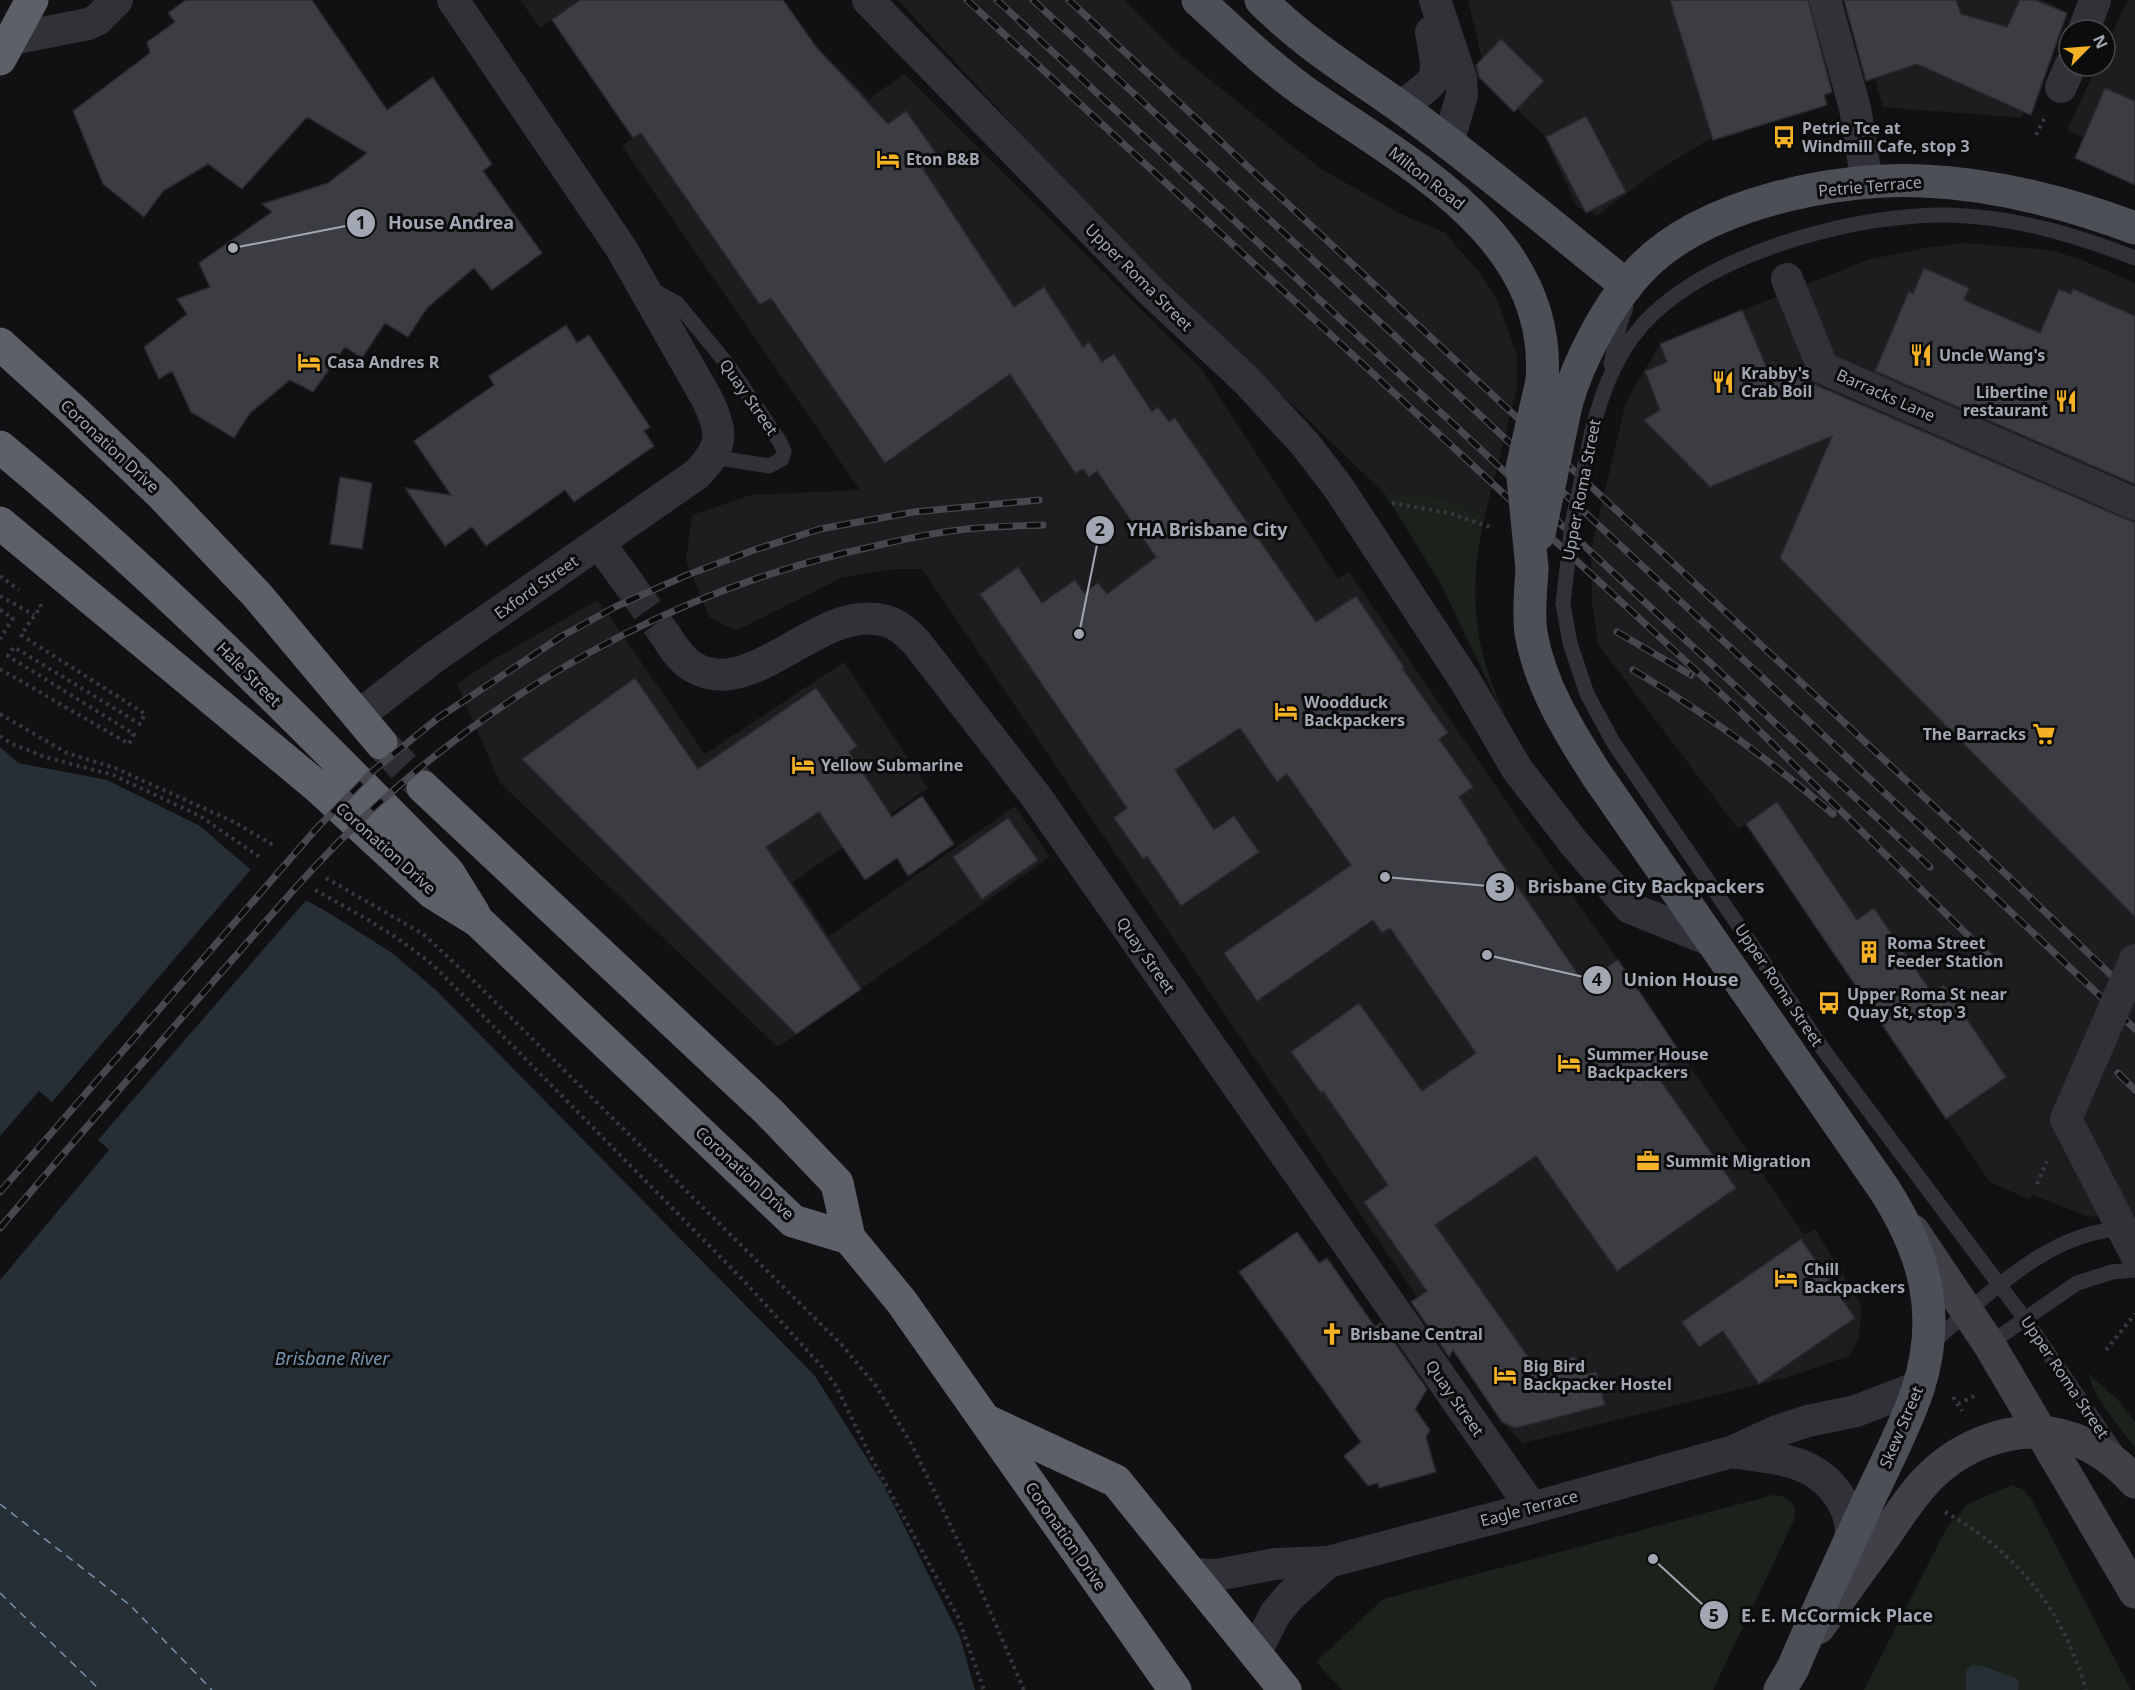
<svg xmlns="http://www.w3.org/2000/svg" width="2135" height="1690" font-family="'Noto Sans',sans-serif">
  <rect width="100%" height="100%" fill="#111012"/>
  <path fill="#1d1d1f" d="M 520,0 L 580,0 L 540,28 Z
    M 898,0 L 1124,0 L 1183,58 L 1321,169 L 1403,215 L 1444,232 L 1480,273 L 1497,300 L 1517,355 L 1517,386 L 1485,515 L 1443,498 L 1384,493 L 1153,270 L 1059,175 Z
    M 1468,0 L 1793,0 L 1822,108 L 1714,136 L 1657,171 L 1598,215 L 1577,207 L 1543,134 L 1487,81 Z
    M 1853,0 L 2041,0 L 2060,8 L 2022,118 L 1883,107 Z
    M 2128,0 L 2135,0 L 2135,159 L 2067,130 L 2097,66 L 2105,66 L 2105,48 Z
    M 794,24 L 869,99 L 904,74 L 1202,370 L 1338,579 L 1349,572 L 1524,827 L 1618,960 L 1804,1235 L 1815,1229 L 1861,1304 L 1861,1318 L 1858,1340 L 1849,1356 L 1788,1377 L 1523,1443 L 1502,1422 L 922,569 L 891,569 L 841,578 L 736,631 L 709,617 L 686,560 L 692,515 L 751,495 L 860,490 L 622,146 Z
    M 1965,243 L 2051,250 L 2087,262 L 2135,283 L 2135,1215 L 2105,1218 L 2087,1216 L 2033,1195 L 2030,1200 L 1990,1182 L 1746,824 L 1738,829 L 1598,644 L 1592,603 L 1591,556 L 1593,541 L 1626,402 L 1660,344 L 1867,260 L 1925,248 Z
    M 598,600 L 705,754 L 844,662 L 928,788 L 793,882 L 829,936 L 1015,806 L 1050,857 L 778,1047 L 500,783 L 457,684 L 494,659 Z"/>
  <path fill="#1b221c" d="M 1384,493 L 1443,498 L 1485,515 C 1474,561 1471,607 1483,654 C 1488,676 1498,698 1506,720 L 1441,584 Z
    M 2088,1373 L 2120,1402 L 2135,1422 L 2135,1448 C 2119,1425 2095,1401 2088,1373 Z
    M 2012,1485 L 2022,1489 L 2031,1498 L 2131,1690 L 1864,1690 L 1946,1529 L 1968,1504 Z
    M 1773,1495 C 1789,1496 1798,1504 1794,1520 L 1713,1690 L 1342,1690 L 1316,1662 L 1383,1599 Z"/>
  <path fill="#272f36" d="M 0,747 L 18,763 L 107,780 L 200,826 L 250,869 L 329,913 L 392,953 L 436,990 L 815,1376 L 883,1484 L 960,1637 L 975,1690 L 0,1690 Z
    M 1972,1665 L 1982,1666 L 2016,1678 L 2019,1684 L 2018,1690 L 1966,1690 L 1966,1671 Z"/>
  <path fill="#111012" d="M 253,867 L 308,898 L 98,1140 L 109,1150 L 0,1280 L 0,1136 L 39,1091 L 52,1102 Z"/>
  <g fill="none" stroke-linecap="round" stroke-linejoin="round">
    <path stroke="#7795b0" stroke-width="1.5" stroke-dasharray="8 6" stroke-linecap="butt" d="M 0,1504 L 131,1606 L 212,1690
      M 0,1593 L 100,1690"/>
  </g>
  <path fill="#3c3d42" stroke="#2a2a2e" stroke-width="1.5" d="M 186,0 L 312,0 L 387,110 L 433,77 L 492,164 L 483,171 L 542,253 L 492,290 L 474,268 L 427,308 L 408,337 L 385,323 L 362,358 L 345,347 L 313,392 L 290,380 L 250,413 L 234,438 L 191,412 L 172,371 L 159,379 L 144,347 L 187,314 L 177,299 L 210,287 L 199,263 L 272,212 L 262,204 L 328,183 L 367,153 L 307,117 L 242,189 L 208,164 L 163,191 L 144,217 L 103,184 L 73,111 L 150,53 L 147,42 L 175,22 L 168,13 Z
    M 580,0 L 783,0 L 817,48 L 888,124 L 906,111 L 939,157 L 923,169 L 1014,307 L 1044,287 L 1083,347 L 1089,342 L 1102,362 L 1114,354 L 1152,412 L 1158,407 L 1169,422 L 1175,418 L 1316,622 L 1356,596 L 1404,667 L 1402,668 L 1448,733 L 1439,739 L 1473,787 L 1459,797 L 1488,841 L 1487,842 L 1584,983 L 1618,960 L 1682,1055 L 1655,1073 L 1736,1188 L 1617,1271 L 1536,1156 L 1435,1225 L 1536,1368 L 1574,1357 L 1587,1374 L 1596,1372 L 1605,1405 L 1515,1428 L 1502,1422 L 1453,1350 L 1449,1357 L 1411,1302 L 1427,1291 L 1364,1202 L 1388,1185 L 1323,1091 L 1321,1093 L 1291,1052 L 1359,1003 L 1422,1091 L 1476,1053 L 1390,928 L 1382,933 L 1373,920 L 1257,1001 L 1224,953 L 1351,865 L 1287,774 L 1277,782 L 1240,728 L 1175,770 L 1214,830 L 1234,816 L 1259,852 L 1181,906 L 1147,856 L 1143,859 L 1114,818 L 1127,808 L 980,594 L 1018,567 L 1042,603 L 1075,580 L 1084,593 L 1098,583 L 1107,594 L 1156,557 L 1097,471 L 1089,477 L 1083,469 L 1075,473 L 1010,374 L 885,463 L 771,298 L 760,305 L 641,133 L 633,138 L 552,20 Z
    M 1670,0 L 1808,0 L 1832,92 L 1824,95 L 1827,105 L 1713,140 Z
    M 1844,0 L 1956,0 L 1961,14 L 2007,27 L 2020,0 L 2035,0 L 2067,13 L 2031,115 L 1917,64 L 1866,81 Z
    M 1501,39 L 1544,81 L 1514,112 L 1479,77 L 1476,65 Z
    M 2105,88 L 2135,101 L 2135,185 L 2075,158 Z
    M 1586,116 L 1626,192 L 1586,213 L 1546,137 Z
    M 1924,268 L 1969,288 L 1964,300 L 2040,333 L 2059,289 L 2071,294 L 2073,289 L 2135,316 L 2135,484 L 1875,371 L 1909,291 L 1913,294 Z
    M 1742,310 L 1766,366 L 1773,362 L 1780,381 L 1795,376 L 2128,520 L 2135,522 L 2135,917 L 1780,558 L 1832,436 L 1710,487 L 1644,420 L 1660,410 L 1645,371 L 1667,362 L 1660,344 Z
    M 566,325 L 577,343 L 589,335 L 650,427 L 644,431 L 654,446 L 574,502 L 565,490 L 486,546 L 472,527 L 445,546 L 405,488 L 451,495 L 414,441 L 494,385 L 489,376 Z
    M 340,477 L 372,483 L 362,549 L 330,544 Z
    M 635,678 L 698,769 L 816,688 L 857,746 L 849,752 L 892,817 L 922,796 L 954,844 L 908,876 L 897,858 L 865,880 L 819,812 L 766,847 L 861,989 L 796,1034 L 522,759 Z
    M 1777,802 L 1857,920 L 1874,908 L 1932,993 L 1944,985 L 2006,1077 L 1946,1119 L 1746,824 Z
    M 1008,818 L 1038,860 L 982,899 L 953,857 Z
    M 1297,1232 L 1319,1263 L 1327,1258 L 1375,1327 L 1381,1323 L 1427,1389 L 1415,1409 L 1430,1430 L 1426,1437 L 1436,1472 L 1379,1488 L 1378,1483 L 1368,1486 L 1344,1456 L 1361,1442 L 1239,1272 Z
    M 1801,1239 L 1855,1318 L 1759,1384 L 1723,1331 L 1699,1347 L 1682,1322 Z"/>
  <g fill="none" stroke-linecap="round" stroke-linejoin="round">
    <path stroke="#2e2e32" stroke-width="32" stroke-dasharray="32 16" stroke-linecap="butt" d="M 629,584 L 666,636"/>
    <path stroke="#2e2e32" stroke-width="33" stroke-dasharray="33 16" stroke-linecap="butt" d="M 381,743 L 423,787"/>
    <path stroke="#37393e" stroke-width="4" stroke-dasharray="3 4.5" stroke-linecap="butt" d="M 2036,135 L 2045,117
      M 1392,503 L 1449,513 L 1490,527
      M 0,576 L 19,590
      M 0,596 L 34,615
      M 0,610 L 13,618 L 0,639
      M 0,669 L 129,744 L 134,734 L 8,656 L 14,647 L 140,724 L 145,714 L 21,635 L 41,606 L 39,605
      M 0,714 L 67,753 L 115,768 L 234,822 L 273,845
      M 0,736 L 12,744 L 45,757 L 113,775 L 200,816 L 261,858
      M 326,878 L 423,934 L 476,983 L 842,1345 L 876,1386 L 912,1445 L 977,1581 L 1024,1690
      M 315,890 C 358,914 400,936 437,969 L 745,1282 L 823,1368 L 836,1386 L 871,1457 L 958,1617 L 984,1690
      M 2037,1184 L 2047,1161
      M 2106,1350 L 2135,1314
      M 1953,1397 L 1962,1411
      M 1958,1404 L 1974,1396
      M 1945,1512 C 2017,1552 2063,1610 2086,1690"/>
    <path stroke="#313237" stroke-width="15" d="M 651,289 L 677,303 L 728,365 L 780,442 L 784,451 L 782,459 L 769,466 L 713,457
      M 1611,364 L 1620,324 L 1626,307
      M 1592,431 C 1603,387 1620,344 1654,313 C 1722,250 1860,213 1950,215 C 2015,217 2076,235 2135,258
      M 1563,604 L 1570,643 L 1587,694 L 1613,742 L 1825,1052 L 2025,1319 L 2117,1453
      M 1989,1344 L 2077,1283 L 2112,1272 L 2135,1270
      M 1929,1346 C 1982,1300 2051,1228 2126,1229"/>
    <path stroke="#313237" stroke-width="32" d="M 868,0 L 1151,291 L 1246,380 L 1305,444 L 1338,487 L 1466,682 L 1517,769 L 1574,843 L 1630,908 L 1712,941
      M 1435,0 L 1461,78 L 1462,95 L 1448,143
      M 1825,0 L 1855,108 L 1867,183
      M 2084,30 L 2095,0
      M 12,39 L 88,24 L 97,20 L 117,0
      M 2061,87 L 2070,66
      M 1401,107 C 1441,76 1440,82 1431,32
      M 1787,279 L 1823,368 L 2135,504
      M 599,543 L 629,584
      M 666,636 C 673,647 681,660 693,667 C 754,703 820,601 886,621 C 898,624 907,633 916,642 L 1035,795 L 1532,1508
      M 358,716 L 433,658 L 697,474 C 724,446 723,433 707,399 L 621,248 L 453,0
      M 1731,1452 C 1776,1459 1819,1458 1843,1503 C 1850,1516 1853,1530 1849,1543
      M 1192,1574 L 1217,1575 L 1275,1564 L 1328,1562 L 1532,1508 L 1731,1452 L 1777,1431 L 1808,1421 L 1856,1411 L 1918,1387
      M 1255,1654 L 1275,1614 L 1290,1596 L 1328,1562"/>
    <path stroke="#3f4147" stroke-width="33" d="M 1913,1231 L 1989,1344 L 2135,1592
      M 1818,1628 C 1839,1600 1859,1571 1880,1543 C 1894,1523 1907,1502 1923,1484 C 1954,1449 2003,1427 2050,1433 C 2083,1438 2113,1457 2135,1482"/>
    <path stroke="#4d4f56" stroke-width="33" d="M 1198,0 C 1232,31 1265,63 1302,90 C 1403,162 1553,233 1542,381
      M 1261,0 C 1303,43 1353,73 1402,108 C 1479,164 1552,226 1627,286
      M 1566,405 C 1578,361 1610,300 1643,267 C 1706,203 1836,177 1923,181 C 1995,184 2068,203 2135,228
      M 1532,568 C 1531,589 1528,612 1531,633 C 1540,685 1568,730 1596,774 L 1884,1189 C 1925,1253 1942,1314 1918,1389 C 1906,1425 1888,1459 1872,1493 C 1845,1551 1818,1609 1793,1668 L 1780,1690"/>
    <path stroke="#5d6068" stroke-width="33" d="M 0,59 L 32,0
      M 0,344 L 74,411 L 160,493 L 257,595 L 381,743
      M 0,447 C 159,578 303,725 448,872 L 474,914
      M 0,523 L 318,787 L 433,893 L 478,921 L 793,1221 L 849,1238
      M 423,787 L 768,1111 L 837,1183 L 849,1238 L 901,1301 L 1175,1690
      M 985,1420 L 1116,1481 L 1285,1690"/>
    <g stroke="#46484e" stroke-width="7">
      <path id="rail" d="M 967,0 L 1729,701 L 1991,958
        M 997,0 L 1930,867
        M 1033,0 L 1747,663 L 2135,1029
        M 1069,0 L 1967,837 L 2135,998
        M 1617,632 L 1691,675
        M 1633,670 C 1704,712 1770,760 1833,814
        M 2118,1073 L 2135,1090
        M 0,1192 L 317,828 L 374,770 L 438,718 L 562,636 L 617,606 L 687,575 L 754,550 L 820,529 L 914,512 L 1039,500
        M 0,1228 C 72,1143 146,1059 219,975 C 275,911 330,845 395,789 C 533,669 695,584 875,546 C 908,538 943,531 978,528 C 1000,526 1022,526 1043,525"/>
    </g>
    <use href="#rail" stroke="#0c0c0d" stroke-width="4.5" stroke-dasharray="14" stroke-linecap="butt"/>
    <path stroke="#313237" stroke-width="15" d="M 1563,604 L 1572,524 L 1592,431"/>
    <path stroke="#313237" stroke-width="32" d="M 2135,960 L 2066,1119 L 2135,1253"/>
    <path stroke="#4d4f56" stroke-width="33" d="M 1539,534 L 1566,405
      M 1532,568 L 1522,468 L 1542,381"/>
  </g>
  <defs>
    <g id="bus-bare" transform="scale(1.8)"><path d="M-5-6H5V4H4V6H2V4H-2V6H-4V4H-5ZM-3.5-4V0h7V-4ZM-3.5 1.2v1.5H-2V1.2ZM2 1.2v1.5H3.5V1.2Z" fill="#f5b126" stroke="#0c0c0d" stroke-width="2.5" paint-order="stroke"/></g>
    <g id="hotel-bare" transform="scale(1.8)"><path d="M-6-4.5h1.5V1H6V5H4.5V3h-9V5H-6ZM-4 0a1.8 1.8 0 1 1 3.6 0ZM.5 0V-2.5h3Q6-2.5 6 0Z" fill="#f5b126" stroke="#0c0c0d" stroke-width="2.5" paint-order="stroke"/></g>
    <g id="restaurant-bare" transform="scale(1.8)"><path d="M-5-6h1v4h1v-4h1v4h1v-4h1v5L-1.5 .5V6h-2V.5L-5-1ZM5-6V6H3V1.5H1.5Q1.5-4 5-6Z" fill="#f5b126" stroke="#0c0c0d" stroke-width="2.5" paint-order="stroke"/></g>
    <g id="supermarket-bare" transform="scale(1.8)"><path d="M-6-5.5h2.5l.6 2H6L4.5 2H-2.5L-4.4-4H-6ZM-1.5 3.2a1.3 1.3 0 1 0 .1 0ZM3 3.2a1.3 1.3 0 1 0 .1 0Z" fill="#f5b126" stroke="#0c0c0d" stroke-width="2.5" paint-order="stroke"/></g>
    <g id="building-bare" transform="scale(1.8)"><path d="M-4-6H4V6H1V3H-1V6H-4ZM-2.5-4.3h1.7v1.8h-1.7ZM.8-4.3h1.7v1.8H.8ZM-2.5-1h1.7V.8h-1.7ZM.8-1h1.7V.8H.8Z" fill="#f5b126" stroke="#0c0c0d" stroke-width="2.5" paint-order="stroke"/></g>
    <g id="office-bare" transform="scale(1.8)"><path d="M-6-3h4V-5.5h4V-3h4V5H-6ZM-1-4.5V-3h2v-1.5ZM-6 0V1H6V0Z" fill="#f5b126" stroke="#0c0c0d" stroke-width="2.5" paint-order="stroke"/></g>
    <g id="church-bare" transform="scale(1.8)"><path d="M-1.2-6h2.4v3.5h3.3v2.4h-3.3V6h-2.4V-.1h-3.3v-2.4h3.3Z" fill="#f5b126" stroke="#0c0c0d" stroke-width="2.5" paint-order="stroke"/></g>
  </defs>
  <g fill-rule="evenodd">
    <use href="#bus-bare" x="1784" y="137"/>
    <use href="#hotel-bare" x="888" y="159"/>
    <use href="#restaurant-bare" x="1921" y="355"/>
    <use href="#hotel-bare" x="309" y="362"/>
    <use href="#restaurant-bare" x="1723" y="382"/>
    <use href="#restaurant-bare" x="2066" y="401"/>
    <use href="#hotel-bare" x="1286" y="711"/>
    <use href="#supermarket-bare" x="2044" y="734"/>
    <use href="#hotel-bare" x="803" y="765"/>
    <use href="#building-bare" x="1869" y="952"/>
    <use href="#bus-bare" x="1829" y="1003"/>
    <use href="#hotel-bare" x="1569" y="1063"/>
    <use href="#office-bare" x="1648" y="1161"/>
    <use href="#hotel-bare" x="1786" y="1278"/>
    <use href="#church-bare" x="1332" y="1334"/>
    <use href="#hotel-bare" x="1505" y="1375"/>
  </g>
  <g text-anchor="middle" stroke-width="6" stroke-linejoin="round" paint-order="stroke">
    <g font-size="16" font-weight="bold" fill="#a1a7b3" stroke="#0c0c0d" text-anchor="start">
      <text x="1802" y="134">Petrie Tce at<tspan x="1802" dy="18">Windmill Cafe, stop 3</tspan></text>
      <text x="906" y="165">Eton B&amp;B</text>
      <text x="1939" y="361">Uncle Wang's</text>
      <text x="327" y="368">Casa Andres R</text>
      <text x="1741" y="379">Krabby's<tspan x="1741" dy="18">Crab Boil</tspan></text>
      <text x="2048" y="398" text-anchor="end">Libertine<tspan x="2048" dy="18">restaurant</tspan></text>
      <text x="1304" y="708">Woodduck<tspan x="1304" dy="18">Backpackers</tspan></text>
      <text x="2026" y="740" text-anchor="end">The Barracks</text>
      <text x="821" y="771">Yellow Submarine</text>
      <text x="1887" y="949">Roma Street<tspan x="1887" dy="18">Feeder Station</tspan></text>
      <text x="1847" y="1000">Upper Roma St near<tspan x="1847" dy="18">Quay St, stop 3</tspan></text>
      <text x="1587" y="1060">Summer House<tspan x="1587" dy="18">Backpackers</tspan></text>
      <text x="1666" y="1167">Summit Migration</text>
      <text x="1804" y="1275">Chill<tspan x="1804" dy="18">Backpackers</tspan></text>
      <text x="1350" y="1340">Brisbane Central</text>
      <text x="1523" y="1372">Big Bird<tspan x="1523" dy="18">Backpacker Hostel</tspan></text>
    </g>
    <g font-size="16" fill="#a1a7b3" stroke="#0c0c0d">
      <text transform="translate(1427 178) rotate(38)" y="6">Milton Road</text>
      <text transform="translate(1870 186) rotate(-5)" y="6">Petrie Terrace</text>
      <text transform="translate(1139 277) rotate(45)" y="6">Upper Roma Street</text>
      <text transform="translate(1886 395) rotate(24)" y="6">Barracks Lane</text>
      <text transform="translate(749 397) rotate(55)" y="6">Quay Street</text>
      <text transform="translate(110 446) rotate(43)" y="6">Coronation Drive</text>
      <text transform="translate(1581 490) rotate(-79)" y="6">Upper Roma Street</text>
      <text transform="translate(536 587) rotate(-35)" y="6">Exford Street</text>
      <text transform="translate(249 674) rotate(45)" y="6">Hale Street</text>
      <text transform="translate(386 848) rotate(42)" y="6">Coronation Drive</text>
      <text transform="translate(1146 955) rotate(55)" y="6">Quay Street</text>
      <text transform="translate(1779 985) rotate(56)" y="6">Upper Roma Street</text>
      <text transform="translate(745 1173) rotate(43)" y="6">Coronation Drive</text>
      <text transform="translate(2065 1377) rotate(56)" y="6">Upper Roma Street</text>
      <text transform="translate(1455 1398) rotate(55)" y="6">Quay Street</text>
      <text transform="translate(1901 1427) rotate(-67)" y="6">Skew Street</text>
      <text transform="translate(1529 1508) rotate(-15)" y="6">Eagle Terrace</text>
      <text transform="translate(1066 1536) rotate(55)" y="6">Coronation Drive</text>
    </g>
    <g font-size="18" font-style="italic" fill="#7795b0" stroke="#0c0c0d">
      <text x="332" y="1365">Brisbane River</text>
    </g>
  </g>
  <path fill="none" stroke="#a1a7b3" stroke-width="2" d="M233 248L361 223M1079 634L1100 530M1385 877L1500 887M1487 955L1597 980M1653 1559L1714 1615"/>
  <g fill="#a1a7b3" stroke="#0c0c0d" stroke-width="2">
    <circle cx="233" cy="248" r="6"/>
    <circle cx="1079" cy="634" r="6"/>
    <circle cx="1385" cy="877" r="6"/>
    <circle cx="1487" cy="955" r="6"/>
    <circle cx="1653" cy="1559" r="6"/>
    <circle cx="361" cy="223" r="15"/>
    <circle cx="1100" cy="530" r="15"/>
    <circle cx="1500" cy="887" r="15"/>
    <circle cx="1597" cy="980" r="15"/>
    <circle cx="1714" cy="1615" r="15"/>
  </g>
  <g font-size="18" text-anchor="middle" font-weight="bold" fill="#111">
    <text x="361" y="229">1</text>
    <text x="1100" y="536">2</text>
    <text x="1500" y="893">3</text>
    <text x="1597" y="986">4</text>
    <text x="1714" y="1622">5</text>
  </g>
  <g font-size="18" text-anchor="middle" font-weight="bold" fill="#a1a7b3" stroke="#0c0c0d" stroke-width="6" stroke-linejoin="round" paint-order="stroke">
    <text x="451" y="229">House Andrea</text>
    <text x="1207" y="536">YHA Brisbane City</text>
    <text x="1646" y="893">Brisbane City Backpackers</text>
    <text x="1681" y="986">Union House</text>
    <text x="1837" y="1622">E. E. McCormick Place</text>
  </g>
  <g transform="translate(2087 48) rotate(65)"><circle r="28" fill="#0c0c0d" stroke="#484a4f" stroke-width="1.5"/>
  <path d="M0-4.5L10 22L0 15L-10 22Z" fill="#f5b126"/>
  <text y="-9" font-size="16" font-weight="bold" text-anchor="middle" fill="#a1a7b3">N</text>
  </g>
</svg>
